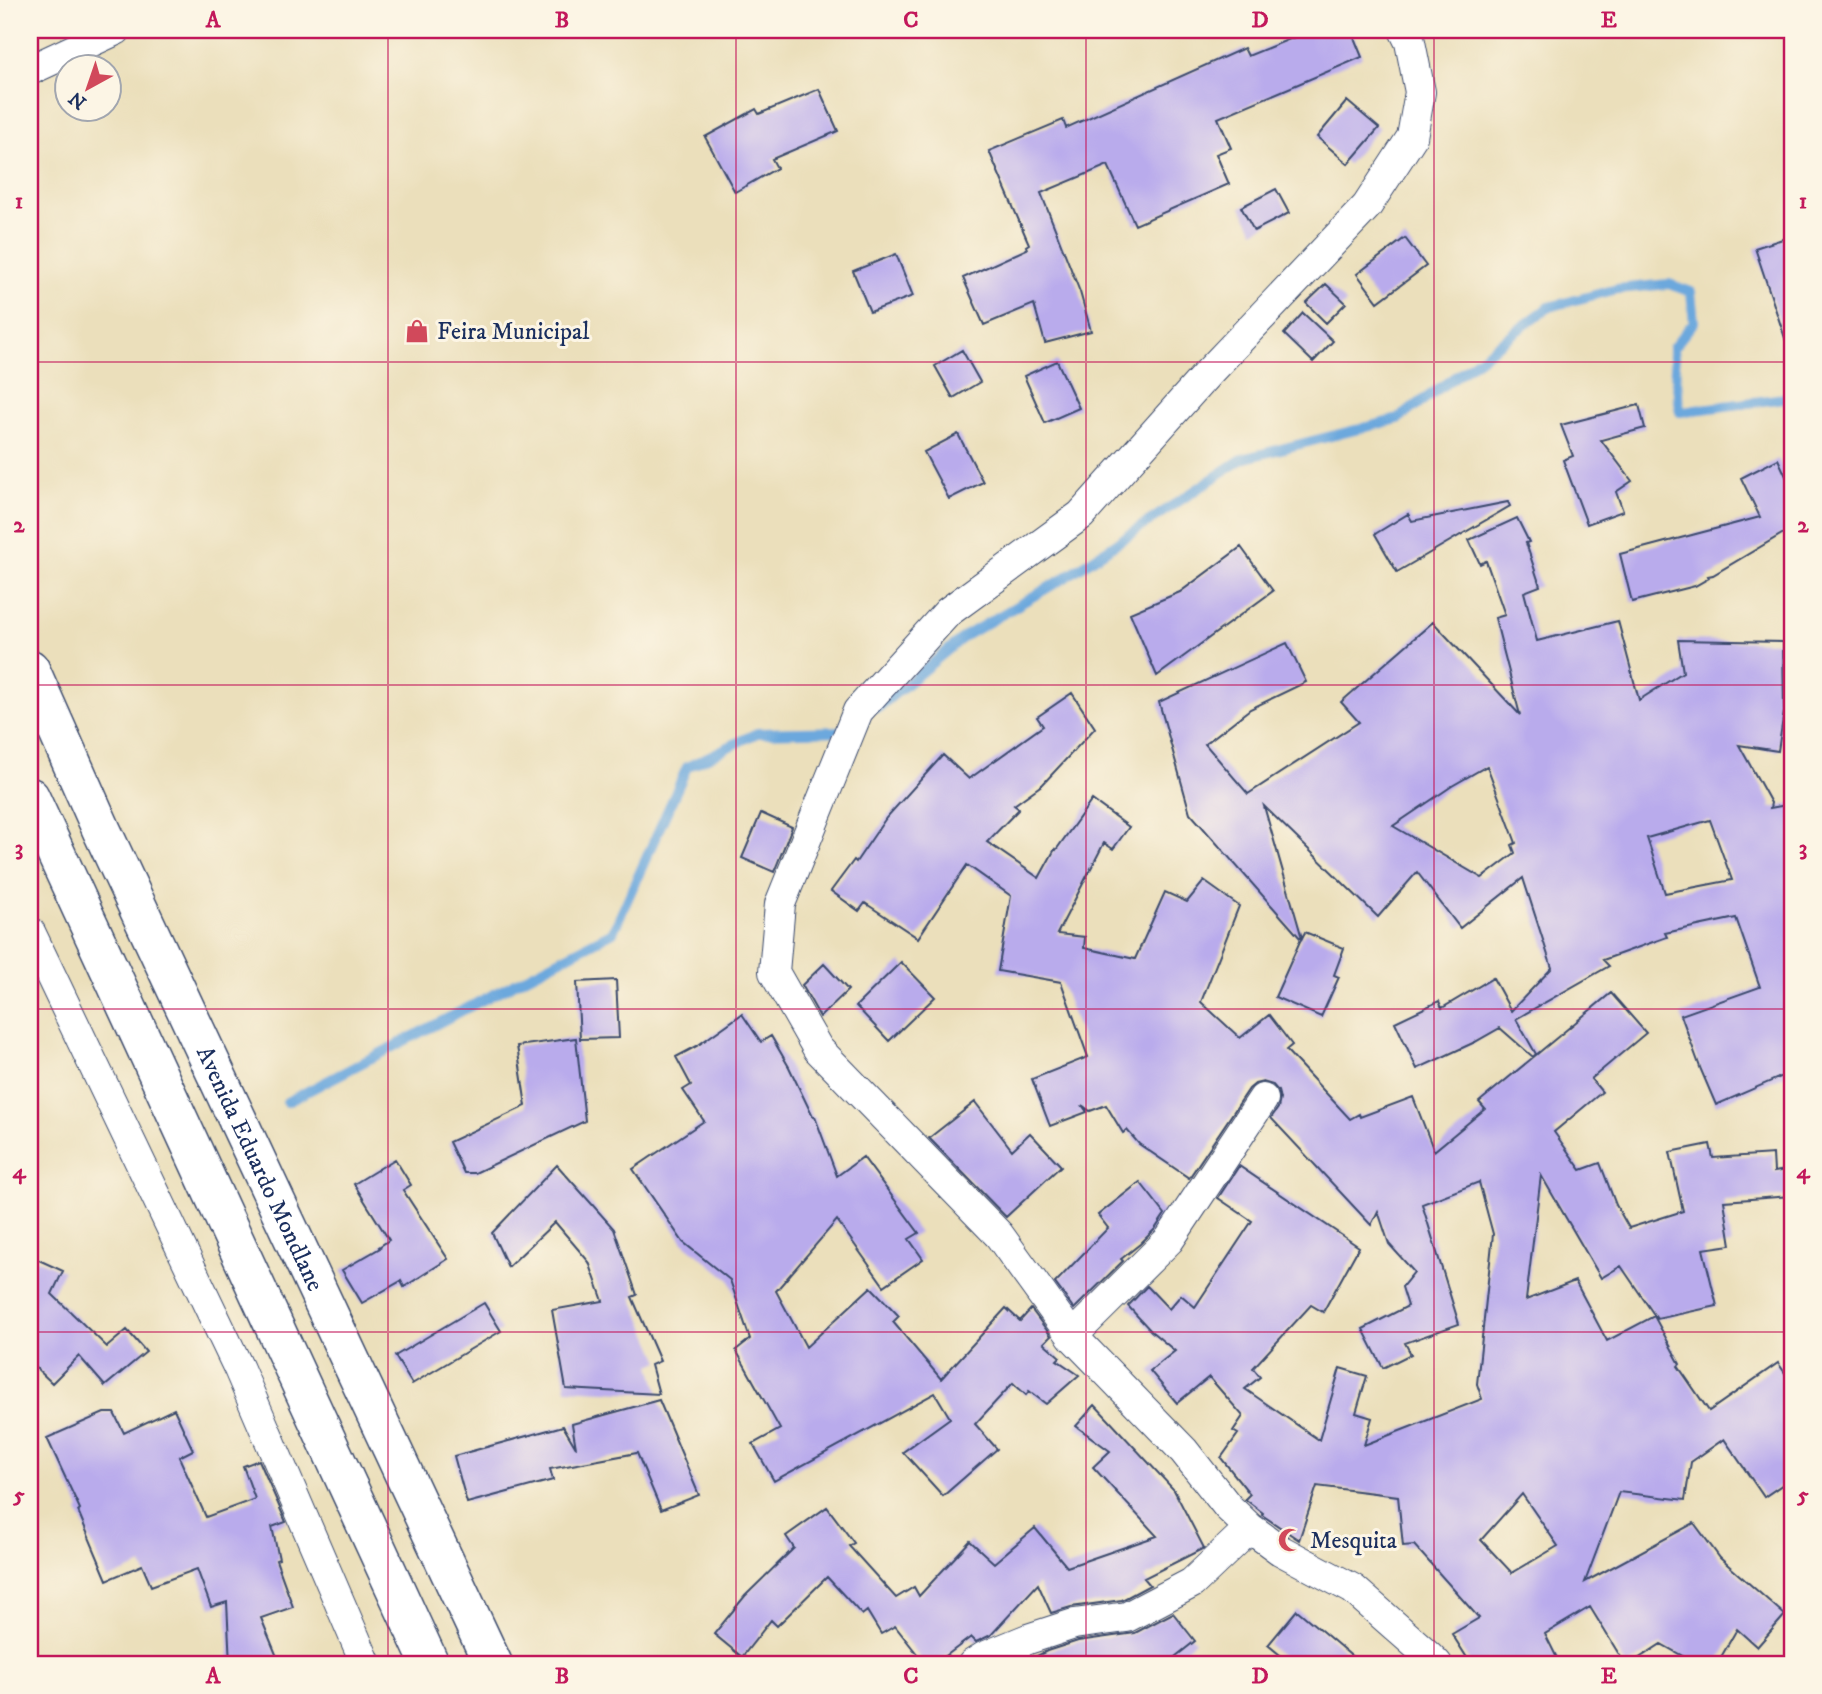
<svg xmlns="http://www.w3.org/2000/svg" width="1822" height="1694" font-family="'IM FELL DW Pica',serif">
  <rect width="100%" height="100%" fill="#fcf5e5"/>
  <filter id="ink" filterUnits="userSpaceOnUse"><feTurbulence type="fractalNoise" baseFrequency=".0143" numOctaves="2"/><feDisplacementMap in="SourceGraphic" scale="14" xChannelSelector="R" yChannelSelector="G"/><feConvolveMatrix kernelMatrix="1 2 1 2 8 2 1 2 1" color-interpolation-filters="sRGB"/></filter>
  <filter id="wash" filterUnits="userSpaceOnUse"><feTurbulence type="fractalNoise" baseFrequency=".00686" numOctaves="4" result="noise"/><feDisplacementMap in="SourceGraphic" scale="28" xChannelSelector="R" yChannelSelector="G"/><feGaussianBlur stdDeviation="1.57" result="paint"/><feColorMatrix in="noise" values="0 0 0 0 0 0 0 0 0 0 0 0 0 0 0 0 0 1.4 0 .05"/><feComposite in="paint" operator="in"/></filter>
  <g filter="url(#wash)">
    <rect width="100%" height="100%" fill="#ebdfbb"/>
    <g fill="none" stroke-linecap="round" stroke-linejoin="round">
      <path stroke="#6ca8dd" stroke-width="10" d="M 878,708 L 965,636 L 1063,579 L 1242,459 L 1398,419 L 1549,307 L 1617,289 L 1669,284 L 1691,292 L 1694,322 L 1673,348 L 1680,412 L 1792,397
        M 287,1102 L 613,932 L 687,767 L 757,733 L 846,731"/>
    </g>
    <g id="blocks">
      <path fill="#b9abec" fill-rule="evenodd" d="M 1312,30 L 1351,30 L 1362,57 L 1218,118 L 1231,148 L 1216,154 L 1229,184 L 1135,225 L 1108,165 L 1041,193 L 1080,292 L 1091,331 L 1045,343 L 1034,304 L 984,325 L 963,278 L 1027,249 L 1026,246 L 1029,244 L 989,151 L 1063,120 L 1066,128 L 1244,48 L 1248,56 Z
        M 819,89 L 838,131 L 772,159 L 777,168 L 735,192 L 705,137 L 756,109 L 759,114 Z
        M 1347,101 L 1379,128 L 1348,164 L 1317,137 Z
        M 1276,189 L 1289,213 L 1254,231 L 1241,207 Z
        M 1792,236 L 1792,343 L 1787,344 L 1755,248 Z
        M 1405,238 L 1426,266 L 1378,302 L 1357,274 Z
        M 896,254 L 913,296 L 870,312 L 853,271 Z
        M 1326,284 L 1346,303 L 1326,323 L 1306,303 Z
        M 1303,313 L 1333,341 L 1313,362 L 1284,334 Z
        M 962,350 L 980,382 L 953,398 L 935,366 Z
        M 1057,361 L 1079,408 L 1045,423 L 1024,376 Z
        M 1639,405 L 1645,428 L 1601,440 L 1632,481 L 1616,492 L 1623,511 L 1587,524 L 1563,460 L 1573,456 L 1561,425 Z
        M 958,434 L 983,482 L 949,499 L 924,452 Z
        M 1778,459 L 1792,489 L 1792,528 L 1713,575 L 1708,576 L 1709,578 L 1695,586 L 1632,602 L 1620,554 L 1760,517 L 1741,478 Z
        M 1508,502 L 1510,506 L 1397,572 L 1375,534 L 1408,514 L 1412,521 Z
        M 1517,518 L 1529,542 L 1526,543 L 1540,586 L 1524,592 L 1537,641 L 1618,621 L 1639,700 L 1683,672 L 1678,640 L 1783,642 L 1784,712 L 1778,751 L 1739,745 L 1771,803 L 1770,808 L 1792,804 L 1792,1072 L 1716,1105 L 1701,1070 L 1681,1015 L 1760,987 L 1736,918 L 1665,933 L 1667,937 L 1603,960 L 1609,966 L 1516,1019 L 1536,1054 L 1533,1057 L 1500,1028 L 1475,1042 L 1417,1069 L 1395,1022 L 1439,1001 L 1442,1008 L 1493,978 L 1511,1011 L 1552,968 L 1523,878 L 1460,928 L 1417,872 L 1378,917 L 1264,806 L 1302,938 L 1305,932 L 1344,948 L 1334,975 L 1339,977 L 1321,1017 L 1275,997 L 1301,939 L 1190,813 L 1159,702 L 1287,643 L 1306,682 L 1250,709 L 1205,744 L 1248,794 L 1359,722 L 1341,702 L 1433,622 L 1520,715 L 1495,618 L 1505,615 L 1486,561 L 1480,564 L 1469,540 ZM 1487,766 L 1516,843 L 1512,845 L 1515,853 L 1482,878 L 1393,826 L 1452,786 ZM 1710,820 L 1732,880 L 1665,893 L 1647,838 Z
        M 1241,547 L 1273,591 L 1157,676 L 1130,613 L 1180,592 Z
        M 1072,693 L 1095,728 L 1043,784 L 1014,805 L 1019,809 L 987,842 L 1039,878 L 1055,849 L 1056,850 L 1092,800 L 1129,827 L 1113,849 L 1104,843 L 1057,934 L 1085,937 L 1084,948 L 1135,959 L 1165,892 L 1187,902 L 1204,881 L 1239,906 L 1201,1002 L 1240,1038 L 1269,1015 L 1292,1045 L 1286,1050 L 1350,1119 L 1359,1114 L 1360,1117 L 1413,1097 L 1434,1151 L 1485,1109 L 1479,1102 L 1611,993 L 1646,1033 L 1591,1079 L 1602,1092 L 1554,1132 L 1581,1170 L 1600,1163 L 1616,1205 L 1629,1228 L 1683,1211 L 1670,1152 L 1710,1144 L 1713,1158 L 1773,1154 L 1774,1172 L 1792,1169 L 1792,1196 L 1724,1201 L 1731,1245 L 1703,1249 L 1717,1306 L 1657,1319 L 1621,1266 L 1601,1278 L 1541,1175 L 1526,1300 L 1575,1281 L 1607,1341 L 1654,1316 L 1680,1364 L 1678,1366 L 1709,1411 L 1778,1363 L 1792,1383 L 1792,1478 L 1764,1497 L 1724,1439 L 1691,1462 L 1685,1500 L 1619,1492 L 1585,1582 L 1694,1523 L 1720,1558 L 1785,1615 L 1757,1647 L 1737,1629 L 1717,1664 L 1697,1664 L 1661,1644 L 1630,1664 L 1625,1664 L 1590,1607 L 1545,1634 L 1560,1664 L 1471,1664 L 1452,1634 L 1479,1618 L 1414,1545 L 1403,1546 L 1398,1496 L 1317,1486 L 1299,1540 L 1262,1515 L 1263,1513 L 1245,1499 L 1250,1494 L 1221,1458 L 1238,1434 L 1233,1431 L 1243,1416 L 1209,1377 L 1177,1403 L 1150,1371 L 1175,1351 L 1151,1331 L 1128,1306 L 1147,1286 L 1169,1309 L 1181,1295 L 1195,1307 L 1252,1221 L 1218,1198 L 1239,1166 L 1359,1247 L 1323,1312 L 1311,1305 L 1253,1368 L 1260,1377 L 1245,1389 L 1319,1440 L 1340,1368 L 1367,1376 L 1356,1413 L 1372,1418 L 1364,1445 L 1482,1399 L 1477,1384 L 1493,1234 L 1479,1182 L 1422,1204 L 1459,1324 L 1405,1343 L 1411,1354 L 1383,1368 L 1363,1329 L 1408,1306 L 1402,1287 L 1414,1272 L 1389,1244 L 1378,1211 L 1371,1225 L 1271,1118 L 1278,1108 L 1280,1099 L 1278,1091 L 1273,1085 L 1263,1082 L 1255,1084 L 1249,1089 L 1189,1178 L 1139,1144 L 1127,1130 L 1123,1133 L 1106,1105 L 1090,1111 L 1082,1105 L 1087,1112 L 1050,1126 L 1032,1079 L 1088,1057 L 1061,982 L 998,971 L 1011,896 L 967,865 L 918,938 L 865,903 L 859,911 L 831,891 L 854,860 L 856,862 L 886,818 L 943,755 L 969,779 L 1043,726 L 1037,717 ZM 1522,1494 L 1558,1546 L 1512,1573 L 1481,1540 Z
        M 761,813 L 792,827 L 774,872 L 742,858 Z
        M 901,962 L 935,997 L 889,1041 L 856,1006 Z
        M 824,964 L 848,990 L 820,1017 L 802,985 Z
        M 616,980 L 619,1038 L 580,1039 L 577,982 Z
        M 742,1014 L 761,1042 L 771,1036 L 789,1067 L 813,1117 L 815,1117 L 837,1176 L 863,1157 L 919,1233 L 909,1239 L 923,1259 L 884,1286 L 837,1220 L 776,1291 L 806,1347 L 871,1287 L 899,1316 L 893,1322 L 941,1379 L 1006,1308 L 1020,1321 L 1031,1309 L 1051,1336 L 1044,1343 L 1060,1357 L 1057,1360 L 1079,1375 L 1046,1404 L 1029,1391 L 1026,1395 L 1013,1383 L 975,1424 L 997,1449 L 943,1496 L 903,1452 L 950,1418 L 935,1393 L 774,1481 L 753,1444 L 780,1429 L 736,1350 L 750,1339 L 730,1280 L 683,1242 L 633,1169 L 704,1121 L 683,1090 L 691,1085 L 676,1057 L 697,1046 Z
        M 576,1038 L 585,1121 L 475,1173 L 464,1173 L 449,1142 L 526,1106 L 517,1046 Z
        M 975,1102 L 1012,1150 L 1030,1133 L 1061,1166 L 1006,1217 L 929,1138 Z
        M 395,1159 L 411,1185 L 403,1190 L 448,1259 L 404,1287 L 401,1281 L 362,1303 L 342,1270 L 380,1248 L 379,1247 L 389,1240 L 354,1184 Z
        M 557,1165 L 614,1229 L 637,1295 L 632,1297 L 660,1361 L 651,1365 L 659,1394 L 566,1389 L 552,1310 L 603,1301 L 589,1262 L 555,1222 L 508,1267 L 492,1233 Z
        M 1140,1182 L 1165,1214 L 1155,1229 L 1140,1244 L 1121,1259 L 1123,1261 L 1074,1309 L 1055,1283 L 1108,1228 L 1098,1215 Z
        M 30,1256 L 63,1271 L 52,1294 L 107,1347 L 127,1330 L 146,1352 L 105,1386 L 79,1356 L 52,1383 L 30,1362 Z
        M 484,1303 L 501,1331 L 412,1384 L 395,1356 Z
        M 659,1400 L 699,1495 L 661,1510 L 637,1453 L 550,1469 L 553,1480 L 467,1503 L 454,1456 L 563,1426 L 576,1448 L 572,1424 Z
        M 1095,1405 L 1174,1490 L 1204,1548 L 1144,1578 L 1150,1585 L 1122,1600 L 1071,1607 L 1051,1613 L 1038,1584 L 991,1635 L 976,1642 L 971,1637 L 935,1664 L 925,1664 L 895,1626 L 881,1634 L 867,1611 L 862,1615 L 827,1577 L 777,1626 L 771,1620 L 742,1657 L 714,1634 L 745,1596 L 794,1548 L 786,1536 L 827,1507 L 854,1543 L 849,1546 L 896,1598 L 914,1587 L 919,1596 L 970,1541 L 994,1563 L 1035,1528 L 1067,1567 L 1157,1536 L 1093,1467 L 1110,1451 L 1076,1426 Z
        M 174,1409 L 193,1450 L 179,1457 L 206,1517 L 255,1499 L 243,1466 L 259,1460 L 286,1522 L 272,1527 L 279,1559 L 276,1560 L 293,1607 L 261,1618 L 280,1664 L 230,1664 L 227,1602 L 211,1607 L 197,1569 L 151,1586 L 142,1565 L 107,1580 L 78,1511 L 80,1509 L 47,1438 L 104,1413 L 114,1413 L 124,1433 Z
        M 1297,1610 L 1361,1664 L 1291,1664 L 1268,1645 Z
        M 1173,1613 L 1195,1641 L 1166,1664 L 1021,1664 L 1047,1651 L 1078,1641 L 1135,1633 Z"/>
    </g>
  </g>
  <g filter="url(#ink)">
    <use href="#blocks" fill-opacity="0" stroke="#3a496c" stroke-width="2"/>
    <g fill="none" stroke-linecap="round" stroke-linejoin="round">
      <g stroke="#3a496c" stroke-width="32">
        <path id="street" d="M 1404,30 L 1410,42 L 1420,92 L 1412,137 L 1367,206 L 1207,374 L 1081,515 L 948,612 L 858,711 L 780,904 L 774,972 L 818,1049 L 999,1235 L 1072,1336 L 1184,1451 L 1228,1507 L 1250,1528 L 1280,1550 L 1353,1589 L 1429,1656 L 1437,1664
          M 30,70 L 116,30
          M 30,932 L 239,1369 L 366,1664
          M 1072,1336 L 1169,1240 L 1263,1099
          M 973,1664 L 984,1657 L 1028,1639 L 1074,1624 L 1127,1617 L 1192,1583 L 1250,1528"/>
      </g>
      <g stroke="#3a496c" stroke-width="41">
        <g id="secondary">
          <path id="s1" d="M 30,669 L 102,831 L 493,1664"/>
          <path d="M 30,797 L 430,1664"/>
        </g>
      </g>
      <use href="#street" stroke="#fff" stroke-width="30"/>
      <use href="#secondary" stroke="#fff" stroke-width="38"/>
    </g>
  </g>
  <path fill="none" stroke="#c2185b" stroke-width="2" stroke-opacity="0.55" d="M 388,30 L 388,1664M 736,30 L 736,1664M 1086,30 L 1086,1664M 1434,30 L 1434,1664M 30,362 L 1792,362M 30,685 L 1792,685M 30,1009 L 1792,1009M 30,1332 L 1792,1332"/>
  <defs>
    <g id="shop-bare" transform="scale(1.89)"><path d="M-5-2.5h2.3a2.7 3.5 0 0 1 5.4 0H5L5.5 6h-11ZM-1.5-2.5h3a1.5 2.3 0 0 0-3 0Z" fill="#d1495b" stroke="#fcf5e5" stroke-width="2.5" paint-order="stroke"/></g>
    <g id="mosque-bare" transform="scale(1.89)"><path d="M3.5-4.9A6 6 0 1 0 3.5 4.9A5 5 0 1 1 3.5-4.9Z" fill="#d1495b" stroke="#fcf5e5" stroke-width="2.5" paint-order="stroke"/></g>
  </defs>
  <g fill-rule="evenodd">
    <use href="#shop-bare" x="417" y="331"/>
    <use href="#mosque-bare" x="1290" y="1540"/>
  </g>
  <g text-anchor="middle" stroke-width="6" stroke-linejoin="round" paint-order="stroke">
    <g font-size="24" fill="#1b2f5e" stroke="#fcf5e5" text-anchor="start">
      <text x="437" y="339">Feira Municipal</text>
      <text x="1310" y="1548">Mesquita</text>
    </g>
    <g font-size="24" fill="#1b2f5e" stroke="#fcf5e5">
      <text dy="8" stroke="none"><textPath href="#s1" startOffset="550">Avenida Eduardo Mondlane</textPath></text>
    </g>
  </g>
  <rect width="1822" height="1694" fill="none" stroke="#fcf5e5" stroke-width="77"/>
  <g transform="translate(88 88) rotate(220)"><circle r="33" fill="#fcf5e5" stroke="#a2a6af" stroke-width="2"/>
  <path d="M0-5L12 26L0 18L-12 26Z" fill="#d1495b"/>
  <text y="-10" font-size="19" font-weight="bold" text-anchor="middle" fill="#1b2f5e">N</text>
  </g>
  <rect x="38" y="38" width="1746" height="1618" fill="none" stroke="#c2185b" stroke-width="2.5"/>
  <g font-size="23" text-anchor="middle" font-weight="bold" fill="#c2185b">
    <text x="213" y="27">A</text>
    <text x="562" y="27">B</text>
    <text x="911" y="27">C</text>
    <text x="1260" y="27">D</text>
    <text x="1609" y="27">E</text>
    <text x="19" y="208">1</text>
    <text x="1803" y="208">1</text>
    <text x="19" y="532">2</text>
    <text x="1803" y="532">2</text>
    <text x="19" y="855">3</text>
    <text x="1803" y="855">3</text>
    <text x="19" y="1178">4</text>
    <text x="1803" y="1178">4</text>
    <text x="19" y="1502">5</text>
    <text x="1803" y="1502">5</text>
    <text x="213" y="1683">A</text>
    <text x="562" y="1683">B</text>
    <text x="911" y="1683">C</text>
    <text x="1260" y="1683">D</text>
    <text x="1609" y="1683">E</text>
  </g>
</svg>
